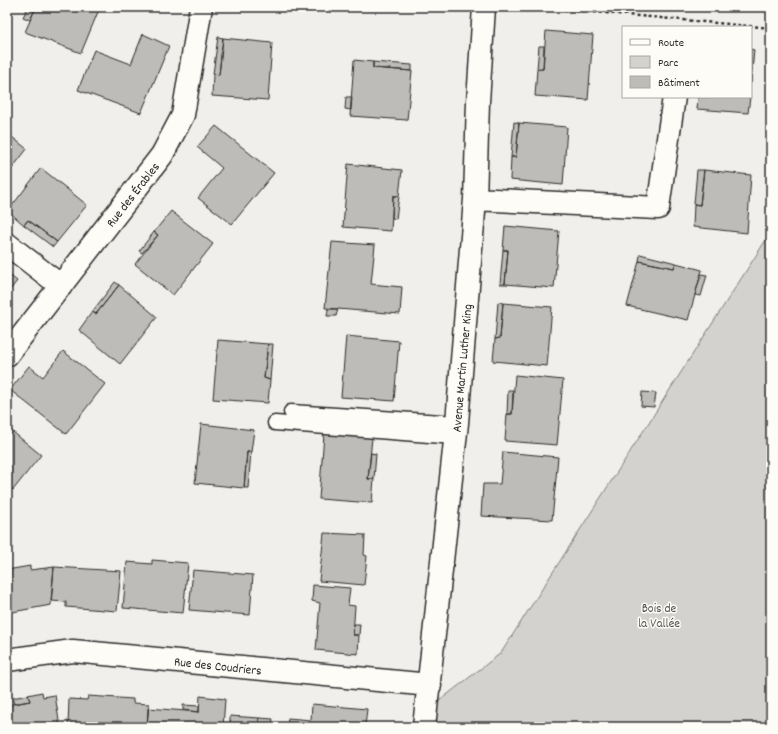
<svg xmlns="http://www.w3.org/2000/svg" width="778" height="734" font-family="Dekko,sans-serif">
  <rect width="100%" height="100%" fill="#f0efeb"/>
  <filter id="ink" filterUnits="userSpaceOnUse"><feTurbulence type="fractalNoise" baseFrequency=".025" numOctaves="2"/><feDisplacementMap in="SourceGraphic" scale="8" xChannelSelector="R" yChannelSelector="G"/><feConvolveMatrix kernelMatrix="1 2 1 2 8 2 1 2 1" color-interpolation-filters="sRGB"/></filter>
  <g filter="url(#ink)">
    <path fill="#d3d2cf" stroke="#7f7e7d" d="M 771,232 L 771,727 L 405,727 L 501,653 Z"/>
    <path fill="#bdbcb8" stroke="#2b2b2b" d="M 28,7 L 36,7 L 30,20 L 23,17 Z
      M 36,7 L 100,7 L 81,53 L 25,32 Z
      M 546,31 L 593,35 L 588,100 L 535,96 L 537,69 L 543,69 Z
      M 143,34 L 169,46 L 141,113 L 78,90 L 94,50 L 131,64 Z
      M 218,37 L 223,38 L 219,75 L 213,74 Z
      M 223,38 L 272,43 L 268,100 L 212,96 L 213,74 L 219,75 Z
      M 539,46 L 544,46 L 543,69 L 537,69 Z
      M 751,49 L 754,50 L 751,83 Z
      M 354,60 L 373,62 L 373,68 L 412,71 L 407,120 L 350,116 Z
      M 373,62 L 412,65 L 412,71 L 373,68 Z
      M 346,97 L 352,97 L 351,110 L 345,109 Z
      M 698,97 L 750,97 L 748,113 L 697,109 Z
      M 514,122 L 519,123 L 516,157 L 511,157 Z
      M 519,123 L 567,127 L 563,185 L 510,180 L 511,157 L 516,157 Z
      M 216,126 L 274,173 L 232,224 L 198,198 L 222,168 L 197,147 Z
      M 7,133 L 27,149 L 7,175 Z
      M 348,164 L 402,170 L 399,196 L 393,196 L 391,231 L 343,227 Z
      M 41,168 L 87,205 L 57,242 L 28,220 L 24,225 L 8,211 Z
      M 697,170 L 704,170 L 700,205 L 694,204 Z
      M 704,170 L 751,175 L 747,233 L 693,227 L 694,204 L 700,205 Z
      M 393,196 L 399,196 L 396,219 L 392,218 Z
      M 171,211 L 213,244 L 173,295 L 135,264 L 158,235 L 154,232 Z
      M 28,220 L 57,242 L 53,247 L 24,225 Z
      M 505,226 L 559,231 L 554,288 L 505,284 L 508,250 L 503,250 Z
      M 154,232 L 158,235 L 142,253 L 139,251 Z
      M 332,242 L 375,245 L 371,284 L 402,287 L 400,314 L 325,308 Z
      M 503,250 L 508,250 L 505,284 L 500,284 Z
      M 640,254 L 676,263 L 674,268 L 639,261 Z
      M 639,261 L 674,268 L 676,263 L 702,270 L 688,320 L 627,306 Z
      M 7,273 L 17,281 L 7,294 Z
      M 701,274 L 707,275 L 701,296 L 695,295 Z
      M 115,282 L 119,285 L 96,314 L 92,312 Z
      M 119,285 L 157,317 L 120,364 L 79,330 L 92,312 L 96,314 Z
      M 498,302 L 503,303 L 500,338 L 495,339 Z
      M 503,303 L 552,307 L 547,366 L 493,361 L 495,339 L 500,338 Z
      M 328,309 L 338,309 L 336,316 L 327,316 Z
      M 346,336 L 399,341 L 394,401 L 341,397 Z
      M 218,340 L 268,344 L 264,378 L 270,380 L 268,403 L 213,399 Z
      M 268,344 L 273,344 L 270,380 L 264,378 Z
      M 63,351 L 105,384 L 66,434 L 10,390 L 29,366 L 43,377 Z
      M 515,375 L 563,380 L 557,445 L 505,441 L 507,414 L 512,414 Z
      M 508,390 L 513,390 L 512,414 L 507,414 Z
      M 642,392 L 656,393 L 654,407 L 641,406 Z
      M 201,424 L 254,430 L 251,452 L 247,452 L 244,488 L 195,483 Z
      M 8,428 L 41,455 L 13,490 L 7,485 Z
      M 324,434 L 372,438 L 368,479 L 374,479 L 372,503 L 319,499 Z
      M 247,452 L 251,452 L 248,488 L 244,488 Z
      M 503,452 L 558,457 L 552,520 L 481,516 L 483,484 L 500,484 Z
      M 371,453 L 376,454 L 374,479 L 368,479 Z
      M 324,533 L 365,535 L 364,555 L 367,556 L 364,585 L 319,581 Z
      M 152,560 L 188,563 L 183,613 L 123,608 L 127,562 L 152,564 Z
      M 30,566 L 30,570 L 54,567 L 51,605 L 7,613 L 7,570 Z
      M 54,567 L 121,571 L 117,611 L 66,607 L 66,602 L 51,601 Z
      M 193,570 L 253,575 L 250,615 L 189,610 Z
      M 313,585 L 350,588 L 348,605 L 355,606 L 353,635 L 359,635 L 358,654 L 316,650 L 320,603 L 312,601 Z
      M 354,624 L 360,624 L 359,635 L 353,635 Z
      M 42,692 L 43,697 L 55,695 L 60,727 L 7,727 L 7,705 L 30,701 L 28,695 Z
      M 28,695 L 30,701 L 14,704 L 12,698 Z
      M 88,696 L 133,699 L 133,703 L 149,704 L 147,727 L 68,727 L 69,699 L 87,700 Z
      M 200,696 L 225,699 L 223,727 L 147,727 L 148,708 L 199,712 Z
      M 312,704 L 367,709 L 365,727 L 287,727 L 288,718 L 311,720 Z
      M 183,705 L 199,706 L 199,712 L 183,710 Z
      M 230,716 L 259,718 L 259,725 L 286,727 L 230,727 Z
      M 259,718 L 273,719 L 272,726 L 259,725 Z"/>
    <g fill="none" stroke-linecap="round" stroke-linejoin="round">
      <g stroke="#2b2b2b" stroke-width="17">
        <path id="lane" d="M 291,412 L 457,423
          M 275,423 L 455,437"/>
      </g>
      <g stroke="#2b2b2b" stroke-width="25">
        <path id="street" d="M 475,199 L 658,208 L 674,97
          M 7,244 L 61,286
          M 7,355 L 162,155 L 183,115 L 201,7
          M 7,660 L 73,651 L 430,685
          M 424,727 L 457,423 L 475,199 L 478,102 L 484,7"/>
      </g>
      <path stroke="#2b2b2b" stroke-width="2.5" stroke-dasharray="3 3" stroke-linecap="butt" d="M 540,7 L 771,28"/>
      <use href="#lane" stroke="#fdfcf7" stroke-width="14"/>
      <use href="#street" stroke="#fdfcf7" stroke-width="22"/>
    </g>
  </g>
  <g text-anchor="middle" stroke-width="3" stroke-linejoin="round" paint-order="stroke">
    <g font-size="13" fill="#2b2b2b" stroke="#fdfcf7">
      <text transform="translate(132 194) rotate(-52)" y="5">Rue des Érables</text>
      <text transform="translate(461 368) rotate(-85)" y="5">Avenue Martin Luther King</text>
      <text transform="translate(218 665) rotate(6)" y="5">Rue des Coudriers</text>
    </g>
    <g font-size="13" fill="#555554" stroke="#fdfcf7">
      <text x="659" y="612">Bois de<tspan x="659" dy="15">la Vallée</tspan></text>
    </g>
  </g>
  <rect width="778" height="734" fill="none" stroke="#fdfcf7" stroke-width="24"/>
  <rect x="12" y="12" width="754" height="710" fill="none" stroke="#2b2b2b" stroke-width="1.5" filter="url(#ink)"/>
  <rect x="622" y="26" width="130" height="72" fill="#fdfcf7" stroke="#a9a8a5"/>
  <rect x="630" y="39" width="20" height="6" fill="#fdfcf7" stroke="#a9a8a5"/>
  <text x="658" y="46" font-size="12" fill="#2b2b2b">Route</text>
  <rect x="630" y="56" width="20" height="12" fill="#d3d2cf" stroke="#a9a8a5"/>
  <text x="658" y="66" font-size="12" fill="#2b2b2b">Parc</text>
  <rect x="630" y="76" width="20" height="12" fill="#bdbcb8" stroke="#a9a8a5"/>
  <text x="658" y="86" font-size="12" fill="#2b2b2b">Bâtiment</text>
</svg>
